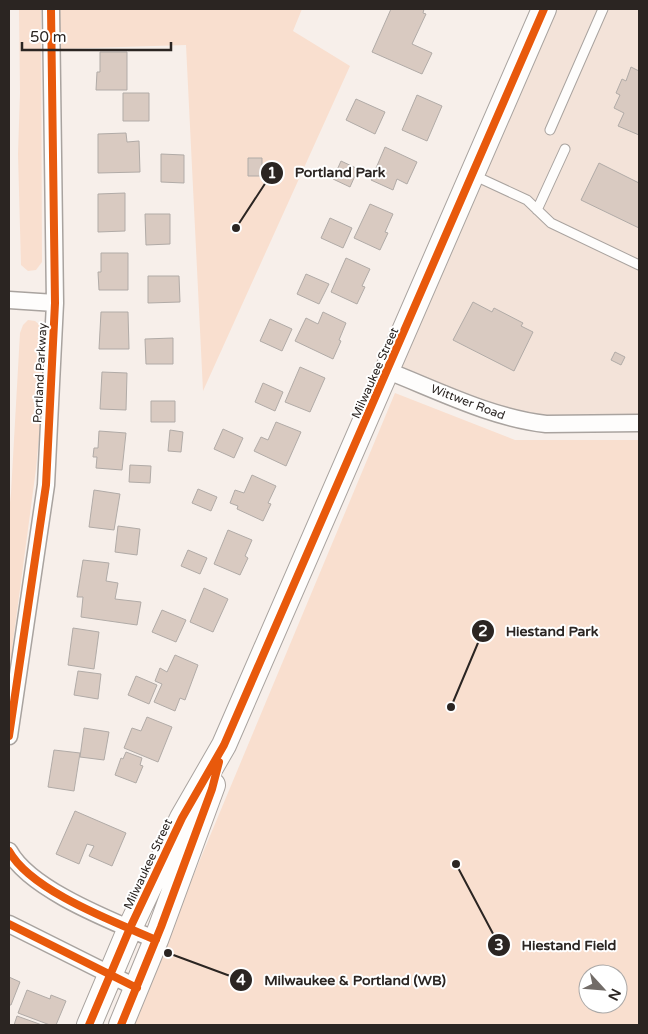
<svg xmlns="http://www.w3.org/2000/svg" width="648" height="1034" font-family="'Varela Round',sans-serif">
  <rect width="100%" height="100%" fill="#f7efea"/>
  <path fill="#f3e3d9" d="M 544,9 L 639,9 L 639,423 L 546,424 L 388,371 Z"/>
  <path fill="#f9dfcf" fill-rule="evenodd" d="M 19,9 L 41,9 L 42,262 L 36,270 L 28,271 L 21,265 L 18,154 L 20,93 Z
    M 58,9 L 302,9 L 293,31 L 350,66 L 203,391 L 186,45 L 59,49 Z
    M 28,320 L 35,321 L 41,326 L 43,333 L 42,405 L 36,469 L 11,657 L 9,661 L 9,512 L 11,493 L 20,333 L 23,325 Z
    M 395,393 L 515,440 L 639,440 L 639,1025 L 131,1025 ZM 588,974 L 618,974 L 618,1004 L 588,1004 Z"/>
  <path fill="#d9cac1" stroke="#b1aba7" d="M 391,9 L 424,9 L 423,13 L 426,14 L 412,44 L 432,53 L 422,74 L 372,52 Z
    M 100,52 L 127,52 L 127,90 L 96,90 L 97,72 L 100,72 Z
    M 631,67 L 639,71 L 639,135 L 618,126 L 624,113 L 614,108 L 620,95 L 616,93 L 622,79 L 626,81 Z
    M 123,93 L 149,93 L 149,121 L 123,121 Z
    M 417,95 L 442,106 L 427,141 L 402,130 Z
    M 356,99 L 385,112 L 375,134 L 346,120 Z
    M 126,133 L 127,142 L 139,141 L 140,172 L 98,173 L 98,134 Z
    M 385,147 L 417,162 L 407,184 L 397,179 L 393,190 L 371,180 Z
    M 161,154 L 184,155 L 184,183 L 161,182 Z
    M 248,158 L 262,158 L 262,176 L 248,176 Z
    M 341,161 L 358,169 L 350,187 L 333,179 Z
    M 599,163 L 639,183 L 639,228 L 581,200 Z
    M 125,193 L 125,231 L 98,232 L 98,194 Z
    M 370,204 L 393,214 L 385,232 L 388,233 L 380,250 L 354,238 Z
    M 145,214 L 170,214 L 170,244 L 146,245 Z
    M 330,218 L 352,228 L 343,248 L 321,238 Z
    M 101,253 L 128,253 L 128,290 L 99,290 L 98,272 L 101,272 Z
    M 346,258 L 370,269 L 362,286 L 365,287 L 357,304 L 331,292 Z
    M 306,274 L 329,284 L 319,304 L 297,294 Z
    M 148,276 L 179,276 L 180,302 L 148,303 Z
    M 473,302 L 492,312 L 494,308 L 523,323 L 521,326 L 533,332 L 514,371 L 453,340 Z
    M 101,312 L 128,312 L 129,349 L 99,349 Z
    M 323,312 L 346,323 L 339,340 L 341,341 L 333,359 L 295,341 L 306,318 L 318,324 Z
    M 270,319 L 292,329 L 282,351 L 260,341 Z
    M 173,338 L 173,364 L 146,364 L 145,339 Z
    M 615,352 L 625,357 L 621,365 L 611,360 Z
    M 300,367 L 325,378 L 310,412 L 285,402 Z
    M 102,372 L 127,373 L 126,410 L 100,409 Z
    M 263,383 L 283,392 L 275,411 L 255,402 Z
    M 151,401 L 175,401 L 175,422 L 151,422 Z
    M 276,422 L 301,432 L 286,466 L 254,451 L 261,437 L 268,440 Z
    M 223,429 L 243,438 L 234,458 L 214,449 Z
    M 170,430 L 183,432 L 181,452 L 168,451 Z
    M 99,431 L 126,433 L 122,470 L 96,468 L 97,457 L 93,457 L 94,448 L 98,448 Z
    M 130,465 L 151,466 L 150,483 L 129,482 Z
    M 252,475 L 276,486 L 268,503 L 271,504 L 263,521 L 237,509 L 238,506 L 230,503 L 235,490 L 244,493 Z
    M 198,489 L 217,497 L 211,511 L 192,503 Z
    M 94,490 L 120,494 L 114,530 L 89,527 Z
    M 118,526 L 140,529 L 137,555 L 115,552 Z
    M 228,530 L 252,540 L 245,556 L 248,558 L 240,575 L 214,564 Z
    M 188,550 L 207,558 L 200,574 L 181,566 Z
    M 83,560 L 109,563 L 106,581 L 118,583 L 115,599 L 141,602 L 137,625 L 81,617 L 83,597 L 77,597 Z
    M 204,588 L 228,599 L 213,632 L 190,622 Z
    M 162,610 L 186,620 L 176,642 L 152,632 Z
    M 73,628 L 99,632 L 94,669 L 68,665 Z
    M 175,655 L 198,665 L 185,700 L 180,698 L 175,711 L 154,702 L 162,684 L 155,681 L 160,668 L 167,672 Z
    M 78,671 L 101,674 L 98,699 L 74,695 Z
    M 136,676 L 157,685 L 149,704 L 128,695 Z
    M 147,717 L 172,727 L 158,762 L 124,748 L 132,728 L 141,731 Z
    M 84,728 L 109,732 L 104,760 L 80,757 Z
    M 54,750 L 80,753 L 74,791 L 48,787 Z
    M 126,752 L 142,758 L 140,765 L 143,766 L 136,783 L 115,775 L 121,758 L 123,759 Z
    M 75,811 L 126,833 L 112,866 L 89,856 L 94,846 L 87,844 L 79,864 L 56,854 Z
    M 9,977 L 20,982 L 11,1005 L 9,1005 Z
    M 27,990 L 50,999 L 51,995 L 66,1001 L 56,1025 L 50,1025 L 18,1013 Z
    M 17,1016 L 42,1025 L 14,1025 Z"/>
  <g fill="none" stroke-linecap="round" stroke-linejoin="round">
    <g stroke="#a9a39f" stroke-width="11">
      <path id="lane" d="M 550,130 L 603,9
        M 473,175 L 527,200 L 551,223 L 639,265
        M 537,210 L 565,149"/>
    </g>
    <g stroke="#a9a39f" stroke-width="19">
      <path id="street" d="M 9,300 L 55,303
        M 388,371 C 439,391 492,418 546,424 L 639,423
        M 9,736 L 46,485 L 55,303 L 51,9
        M 9,851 C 31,891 115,922 156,940
        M 9,924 L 137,988"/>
    </g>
    <g stroke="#a9a39f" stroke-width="26">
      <path id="secondary" d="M 89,1025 L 130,928 L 182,818 L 224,745 L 544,9
        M 121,1025 L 156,940 L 213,785"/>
    </g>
    <use href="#lane" stroke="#fefdfc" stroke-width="9"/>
    <use href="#street" stroke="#fefdfc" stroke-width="16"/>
    <use href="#secondary" stroke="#fefdfc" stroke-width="24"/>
    <g stroke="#fff" stroke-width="11">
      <path id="cycleway" d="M 9,736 L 46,485 L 55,303 L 51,9
        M 9,851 C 31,891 115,922 156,940
        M 9,924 L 137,988
        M 89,1025 L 130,928 L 182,818 L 224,745 L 544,9
        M 121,1025 L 161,927 L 212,789 L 219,762"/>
    </g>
    <use href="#cycleway" stroke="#e8590c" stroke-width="8"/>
  </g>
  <g text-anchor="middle" stroke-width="4" stroke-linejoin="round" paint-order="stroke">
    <g font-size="12" fill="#2b2522" stroke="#fff">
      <text transform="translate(40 373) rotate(-87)" y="4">Portland Parkway</text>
      <text transform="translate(375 373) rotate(-66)" y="4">Milwaukee Street</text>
      <text transform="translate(468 402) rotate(21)" y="4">Wittwer Road</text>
      <text transform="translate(148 864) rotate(-65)" y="4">Milwaukee Street</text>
    </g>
  </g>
  <path fill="none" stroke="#2b2522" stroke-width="2" d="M236 228L272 173M451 707L483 631M456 864L499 945M168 953L241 980"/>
  <g fill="#2b2522" stroke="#fff" stroke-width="2">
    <circle cx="236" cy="228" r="5"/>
    <circle cx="451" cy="707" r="5"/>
    <circle cx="456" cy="864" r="5"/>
    <circle cx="168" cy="953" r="5"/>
    <circle cx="272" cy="173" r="12"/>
    <circle cx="483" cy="631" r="12"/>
    <circle cx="499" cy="945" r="12"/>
    <circle cx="241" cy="980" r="12"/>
  </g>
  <g font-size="15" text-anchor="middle" font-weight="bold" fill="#fff">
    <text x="272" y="178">1</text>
    <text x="483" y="636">2</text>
    <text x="499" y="950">3</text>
    <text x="241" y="985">4</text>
  </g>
  <g font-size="14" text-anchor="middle" font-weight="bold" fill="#2b2522" stroke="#fff" stroke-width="4" stroke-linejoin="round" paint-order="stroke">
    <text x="340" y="177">Portland Park</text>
    <text x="552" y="636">Hiestand Park</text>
    <text x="569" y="950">Hiestand Field</text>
    <text x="355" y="985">Milwaukee &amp; Portland (WB)</text>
  </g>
  <rect width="648" height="1034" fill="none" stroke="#2b2522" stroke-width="20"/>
  <g transform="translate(603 989) rotate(116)"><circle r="24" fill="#ffffff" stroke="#aaa8a7"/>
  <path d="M0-4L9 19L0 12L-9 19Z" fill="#726c68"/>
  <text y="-8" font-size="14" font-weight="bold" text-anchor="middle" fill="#2b2522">N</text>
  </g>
  <path d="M22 42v8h149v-8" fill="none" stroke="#2b2522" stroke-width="2.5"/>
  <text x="30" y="42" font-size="15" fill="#2b2522" stroke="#ffffff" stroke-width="4" paint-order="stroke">50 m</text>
</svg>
